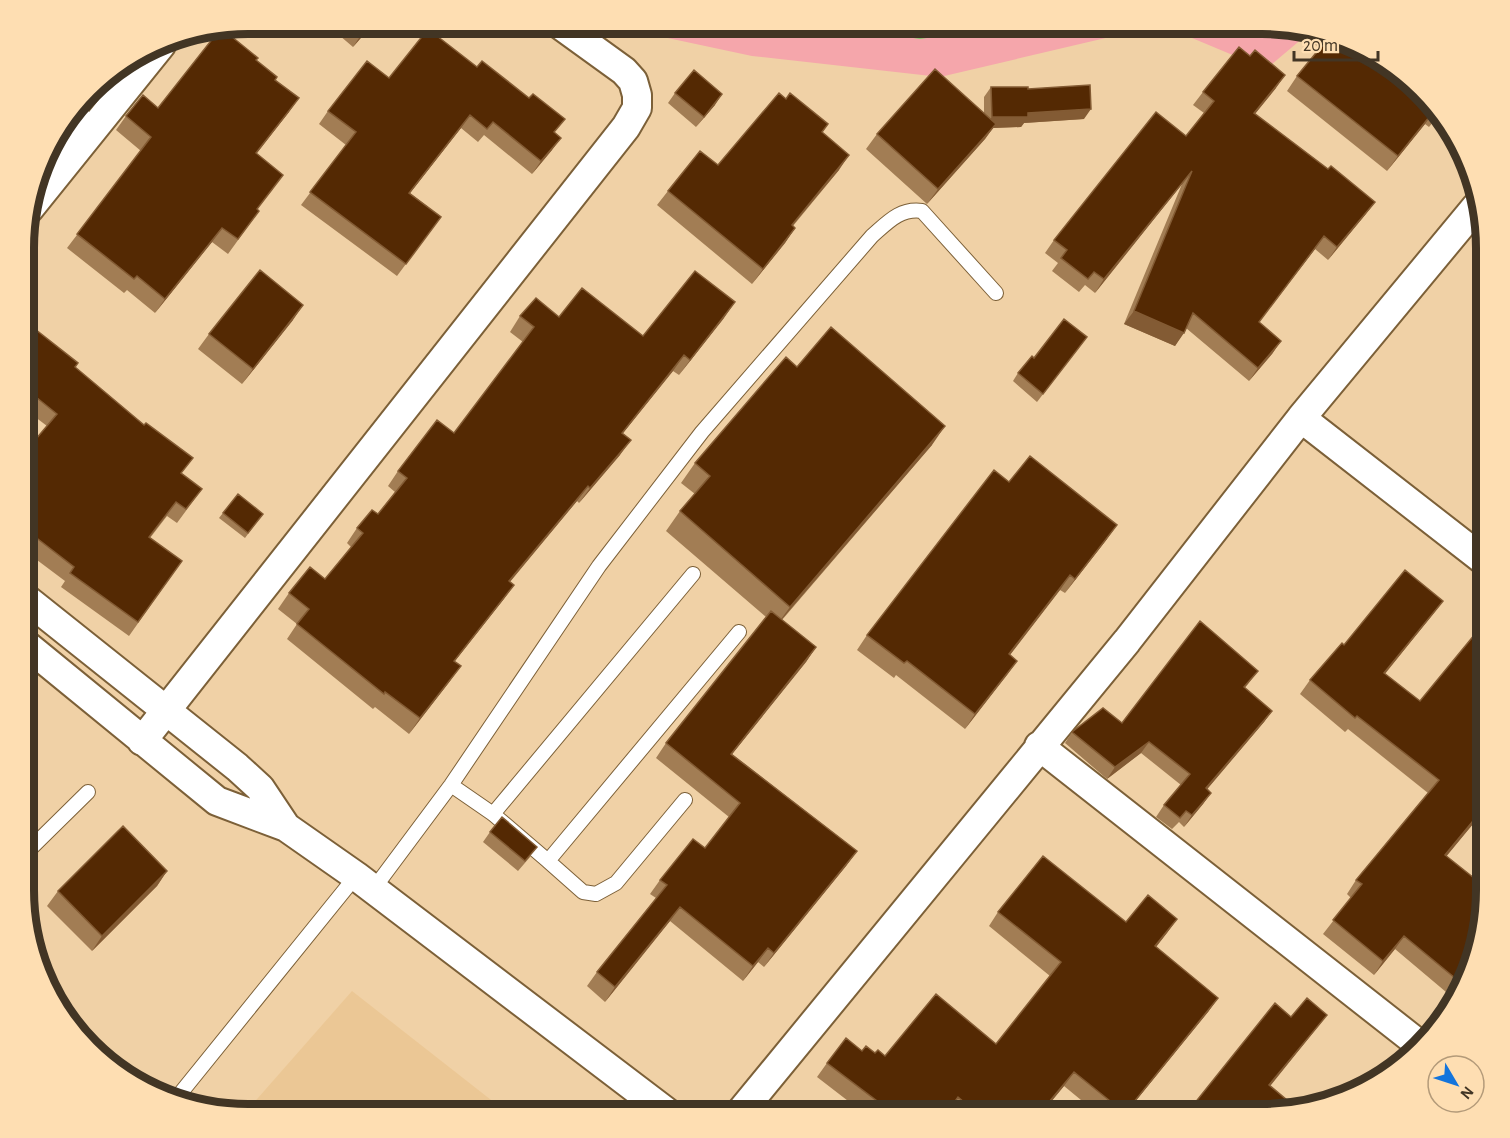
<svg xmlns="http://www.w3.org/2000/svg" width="1510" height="1138" font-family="'Alegreya Sans',sans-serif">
  <rect width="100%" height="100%" fill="#f0d1a6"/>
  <path fill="#ebc795" d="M 352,991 L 509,1114 L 244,1114 Z"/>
  <path fill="#f5a6ab" d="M 602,24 L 1276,24 L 1310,32 L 1266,69 L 1161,25 L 940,77 L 752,56 Z"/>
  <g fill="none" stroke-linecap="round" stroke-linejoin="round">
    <path stroke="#8dc66e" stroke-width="8" d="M 854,24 L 920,35 L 986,24"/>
    <g stroke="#7c6038" stroke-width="16">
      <path id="lane" d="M 451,785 L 493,814 L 548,861 L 739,632
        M 493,814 L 693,574
        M 25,854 L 88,792
        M 548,861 L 583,892 L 596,894 L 616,883 L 685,800
        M 372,891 L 451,785 L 599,566 L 702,432 L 872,236 C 888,222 900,208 922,211 L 996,293
        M 175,1100 L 356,876"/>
    </g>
    <g stroke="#7c6038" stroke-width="32">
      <path id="street" d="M 71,115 L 90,131
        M 29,209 L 161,45
        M 1301,418 L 1486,562
        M 25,598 L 237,767 L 260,788 L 286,827
        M 25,644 L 217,801 L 286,827 L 356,876 L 669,1114
        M 142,741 L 626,127 L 637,108 L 637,95 L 633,81 L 624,71 L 559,24
        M 1039,746 L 1420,1045
        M 739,1114 L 1127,641 L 1301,418 L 1476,207"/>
    </g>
    <use href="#lane" stroke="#fff" stroke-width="14"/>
    <use href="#street" stroke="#fff" stroke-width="28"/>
  </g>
  <path fill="#a27d54" d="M 326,24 L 373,24 L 353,47 Z
    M 1250,56 L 1276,88 L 1255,114 L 1328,169 L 1375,202 L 1365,215 L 1328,260 L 1315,249 L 1259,322 L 1281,341 L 1272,354 L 1249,381 L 1186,328 L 1175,346 L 1124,324 L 1182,184 L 1095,293 L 1085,285 L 1079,292 L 1052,271 L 1058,263 L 1045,253 L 1054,240 L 1186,136 L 1204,113 L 1193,105 L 1203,92 Z
    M 256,60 L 276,80 L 289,112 L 256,153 L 273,189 L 257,209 L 259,211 L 228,254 L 212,242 L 155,313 L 127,290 L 124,293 L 67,248 L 141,151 L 116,130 L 126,116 L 158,108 Z
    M 1297,76 L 1409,79 L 1438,116 L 1429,127 L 1425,124 L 1387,171 L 1287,91 Z
    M 389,78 L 555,133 L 552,150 L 532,174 L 484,135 L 478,142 L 461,128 L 410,193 L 441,217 L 397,276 L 301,205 L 346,145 L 319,124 L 328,111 Z
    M 991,87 L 1028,89 L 1084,119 L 1024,123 L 1021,127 L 993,128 L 985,139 L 927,204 L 866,149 L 877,134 L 984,114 L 984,97 Z
    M 675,93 L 715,105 L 696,127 L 668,103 Z
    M 786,99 L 828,124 L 822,132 L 839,170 L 793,226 L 795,228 L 785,243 L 752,284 L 657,205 L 668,191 L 718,165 Z
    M 520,316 L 559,317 L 643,336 L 724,318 L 679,375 L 673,371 L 623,433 L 620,455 L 579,503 L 577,501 L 510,582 L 514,585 L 503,600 L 455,661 L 450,681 L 409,734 L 375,707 L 373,709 L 287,639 L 297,624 L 278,609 L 289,593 L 325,579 L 351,547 L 347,543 L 357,528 L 378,514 L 395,492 L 388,486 L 398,471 L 454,433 L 523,342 L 510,332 Z
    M 293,320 L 242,384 L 198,349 L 209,334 Z
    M 26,322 L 75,367 L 182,474 L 202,489 L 177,523 L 167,516 L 150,538 L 182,561 L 129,636 L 61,587 L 65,581 L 25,551 L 25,452 L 47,426 L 26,410 Z
    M 1087,337 L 1037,402 L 1013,381 L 1018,373 L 1034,358 Z
    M 797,367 L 932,445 L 782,620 L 816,647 L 806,662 L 732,754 L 857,851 L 846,866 L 764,967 L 758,962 L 743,981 L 670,921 L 605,1002 L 587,986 L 597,972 L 656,898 L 650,894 L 660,880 L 705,848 L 729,817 L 656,758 L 666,743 L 766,617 L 666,531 L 680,511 L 695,494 L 681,483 L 695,463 Z
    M 1009,482 L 1107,539 L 1065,593 L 1060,590 L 1010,655 L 1017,661 L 965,729 L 896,675 L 894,678 L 857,650 L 867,635 Z
    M 238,494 L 263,514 L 245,538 L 219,518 Z
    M 1443,601 L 1433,614 L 1385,674 L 1420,701 L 1486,632 L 1486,834 L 1473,824 L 1446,856 L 1469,975 L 1457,995 L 1448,988 L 1446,992 L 1395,949 L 1374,975 L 1323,934 L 1351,898 L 1347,894 L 1356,880 L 1428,793 L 1348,729 L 1345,732 L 1300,694 L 1310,680 L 1344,645 Z
    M 1258,671 L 1245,688 L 1272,711 L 1264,722 L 1207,789 L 1211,793 L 1203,804 L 1184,827 L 1179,822 L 1172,829 L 1156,817 L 1164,805 L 1181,785 L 1141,753 L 1107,779 L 1065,743 L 1072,732 L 1122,723 Z
    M 490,832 L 530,857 L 518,871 L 483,842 Z
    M 167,871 L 157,886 L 92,951 L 47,906 L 58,891 Z
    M 998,912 L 1126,922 L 1177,919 L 1156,947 L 1218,998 L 1208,1012 L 1125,1114 L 1098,1114 L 1064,1086 L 1041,1114 L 951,1114 L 948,1112 L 947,1114 L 865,1114 L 817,1077 L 827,1063 L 862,1051 L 885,1056 L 996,1044 L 1050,976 L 989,926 Z"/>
  <path fill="#835b34" d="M 370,24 L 373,24 L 353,47 L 363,32 Z
    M 1285,75 L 1276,88 L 1245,126 L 1254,113 Z
    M 722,94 L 715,105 L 696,127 L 704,117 Z
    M 299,98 L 289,112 L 246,167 L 256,153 Z
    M 1091,109 L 1084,119 L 1024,123 L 1021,127 L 993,128 L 985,139 L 927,204 L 992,117 L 1028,113 Z
    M 1434,111 L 1425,124 L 1387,171 L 1398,156 Z
    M 470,115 L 461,128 L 400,206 L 409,193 Z
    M 561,138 L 552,150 L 532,174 L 541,161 Z
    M 849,155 L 839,170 L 781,239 L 792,225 Z
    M 1192,171 L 1182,184 L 1095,293 L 1104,279 Z
    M 1375,202 L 1365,215 L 1328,260 L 1337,247 Z
    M 222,228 L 212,242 L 155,313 L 165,299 Z
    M 795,228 L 785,243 L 752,284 L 763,269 Z
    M 1324,236 L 1315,249 L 1249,335 L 1259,322 Z
    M 735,302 L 724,318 L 679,375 L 690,360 Z
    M 303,305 L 293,320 L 242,384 L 253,369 Z
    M 1134,311 L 1184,333 L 1175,346 L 1124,324 Z
    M 1281,341 L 1272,354 L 1249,381 L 1258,368 Z
    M 684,355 L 673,371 L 611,448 L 622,433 Z
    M 945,426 L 932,445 L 776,626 L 790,607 Z
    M 631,440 L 620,455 L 579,503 L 590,488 Z
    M 588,486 L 577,501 L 498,596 L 509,581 Z
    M 1117,525 L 1107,539 L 1065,593 L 1075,579 Z
    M 1070,575 L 1060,590 L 999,669 L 1009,654 Z
    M 514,585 L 503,600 L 443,676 L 454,661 Z
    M 1443,601 L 1433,614 L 1374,687 L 1384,673 Z
    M 816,647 L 806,662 L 721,768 L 731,754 Z
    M 1017,661 L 1007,675 L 965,729 L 975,714 Z
    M 461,666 L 450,681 L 409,734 L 420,718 Z
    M 1272,711 L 1264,722 L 1198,800 L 1206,788 Z
    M 1149,742 L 1141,753 L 1107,779 L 1115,767 Z
    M 1211,793 L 1203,804 L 1184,827 L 1192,815 Z
    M 1482,810 L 1473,824 L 1436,869 L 1445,855 Z
    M 857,851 L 846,866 L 764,967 L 774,953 Z
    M 167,871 L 157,886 L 92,951 L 102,936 Z
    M 680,907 L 670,921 L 605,1002 L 615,987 Z
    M 1177,919 L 1167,933 L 1145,961 L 1155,946 Z
    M 1404,936 L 1395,949 L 1374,975 L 1383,961 Z
    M 768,948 L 758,962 L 743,981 L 753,966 Z
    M 1218,998 L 1208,1012 L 1125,1114 L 1124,1114 Z
    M 1327,1015 L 1316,1029 L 1259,1100 L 1269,1085 Z
    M 1074,1072 L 1064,1086 L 1041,1114 L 1039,1114 Z"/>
  <path fill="#542903" stroke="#835b34" stroke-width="1.5" d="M 354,24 L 370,24 L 363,32 Z
    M 221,28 L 258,58 L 256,60 L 277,77 L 275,80 L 299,98 L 256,153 L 283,175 L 257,209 L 259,211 L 238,239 L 222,228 L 165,299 L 137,276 L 134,279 L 77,234 L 151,137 L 126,116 L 143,95 L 158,108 Z
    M 428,29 L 477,67 L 482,61 L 529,98 L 533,94 L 565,119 L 554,132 L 561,138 L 541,161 L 493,122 L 487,129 L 470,115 L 409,193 L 441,217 L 406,264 L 310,192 L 356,132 L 328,111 L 367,61 L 389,78 Z
    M 1329,37 L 1347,41 L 1409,79 L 1434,111 L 1398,156 L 1297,76 Z
    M 1239,47 L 1250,56 L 1255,50 L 1285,75 L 1254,113 L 1328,169 L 1331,166 L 1375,202 L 1337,247 L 1324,236 L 1259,322 L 1281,341 L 1258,368 L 1193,313 L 1184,333 L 1134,311 L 1192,171 L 1104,279 L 1094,272 L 1088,279 L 1061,258 L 1067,250 L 1054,240 L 1156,112 L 1186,136 L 1214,101 L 1203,92 Z
    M 935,69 L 996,124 L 938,189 L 877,134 Z
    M 694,70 L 722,94 L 704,117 L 675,93 Z
    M 1090,85 L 1091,109 L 1028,113 L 1028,117 L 992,117 L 991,87 L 1028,87 L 1028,89 Z
    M 779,93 L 786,99 L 790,93 L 828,124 L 822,132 L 849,155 L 792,225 L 795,228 L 763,269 L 668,191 L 700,151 L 718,165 Z
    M 260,270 L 303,305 L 253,369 L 209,334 Z
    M 695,271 L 735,302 L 690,360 L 684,355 L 622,433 L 631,440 L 590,488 L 588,486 L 509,581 L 514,585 L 454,661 L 461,666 L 420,718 L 385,692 L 384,694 L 297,624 L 309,609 L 289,593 L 310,567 L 325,579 L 363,533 L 357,528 L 372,510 L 378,514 L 407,478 L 398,471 L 437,420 L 454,433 L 534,327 L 520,316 L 536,298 L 559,317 L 582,288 L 643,336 Z
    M 1064,319 L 1087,337 L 1043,394 L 1018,373 L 1032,356 L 1034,358 Z
    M 26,322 L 78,363 L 75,367 L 144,425 L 146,423 L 193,458 L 181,473 L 202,489 L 186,509 L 176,502 L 149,537 L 182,561 L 138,622 L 70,573 L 74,567 L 34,536 L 30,542 L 25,538 L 25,452 L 57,414 L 26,389 Z
    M 831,327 L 945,426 L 790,607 L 680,511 L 710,476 L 695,463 L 786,357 L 797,367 Z
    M 1030,456 L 1117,525 L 1075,579 L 1070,575 L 1009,654 L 1017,661 L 975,714 L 907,661 L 904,663 L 867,635 L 994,470 L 1009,482 Z
    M 238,494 L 263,514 L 248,533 L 223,513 Z
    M 1405,570 L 1443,601 L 1384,673 L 1420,701 L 1480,628 L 1486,632 L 1486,813 L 1482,810 L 1445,855 L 1479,882 L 1486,874 L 1485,905 L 1469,975 L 1466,981 L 1458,975 L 1455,978 L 1404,936 L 1383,961 L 1333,920 L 1362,884 L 1356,880 L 1439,780 L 1357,716 L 1355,718 L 1310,680 L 1342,643 L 1344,645 Z
    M 771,611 L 816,647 L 731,754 L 857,851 L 774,953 L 768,948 L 753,966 L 680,907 L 615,987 L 597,972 L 667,885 L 660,880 L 693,839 L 705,848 L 740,803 L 666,743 Z
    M 1200,621 L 1258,671 L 1244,687 L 1272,711 L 1206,788 L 1211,793 L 1192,815 L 1186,811 L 1180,818 L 1164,805 L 1190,774 L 1149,742 L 1115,767 L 1072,732 L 1103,708 L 1122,723 Z
    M 502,817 L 537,847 L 525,861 L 490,832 Z
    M 123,826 L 167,871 L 102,936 L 58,891 Z
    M 1043,856 L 1126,922 L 1148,895 L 1177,919 L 1155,946 L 1218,998 L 1125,1113 L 1074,1072 L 1039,1114 L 978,1114 L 958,1097 L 946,1114 L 882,1114 L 873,1107 L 877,1101 L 827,1063 L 846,1038 L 862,1051 L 866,1046 L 875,1053 L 878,1050 L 885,1056 L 936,994 L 996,1044 L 1061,962 L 998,912 Z
    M 1307,998 L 1327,1015 L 1269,1085 L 1294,1106 L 1262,1114 L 1186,1114 L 1275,1003 L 1291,1017 Z"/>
  <path d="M0 0H1510V1138H0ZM248 34H1262A214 214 0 0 1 1476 248V890A214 214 0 0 1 1262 1104H248A214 214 0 0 1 34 890V248A214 214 0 0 1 248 34Z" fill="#fedeb2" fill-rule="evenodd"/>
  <path fill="none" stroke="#423524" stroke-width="8" d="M248 34H1262A214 214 0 0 1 1476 248V890A214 214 0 0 1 1262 1104H248A214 214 0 0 1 34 890V248A214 214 0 0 1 248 34Z"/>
  <g transform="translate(1456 1084) rotate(129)"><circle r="28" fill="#fedeb2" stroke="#b39a79" stroke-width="1.5"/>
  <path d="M0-4.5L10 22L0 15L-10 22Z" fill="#1374dc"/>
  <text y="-9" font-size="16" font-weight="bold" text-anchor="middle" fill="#423524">N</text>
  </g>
  <path d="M1294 51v9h84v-9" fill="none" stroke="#423524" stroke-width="3"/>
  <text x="1303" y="51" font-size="18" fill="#423524" stroke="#fedeb2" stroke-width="4.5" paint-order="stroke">20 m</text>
</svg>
